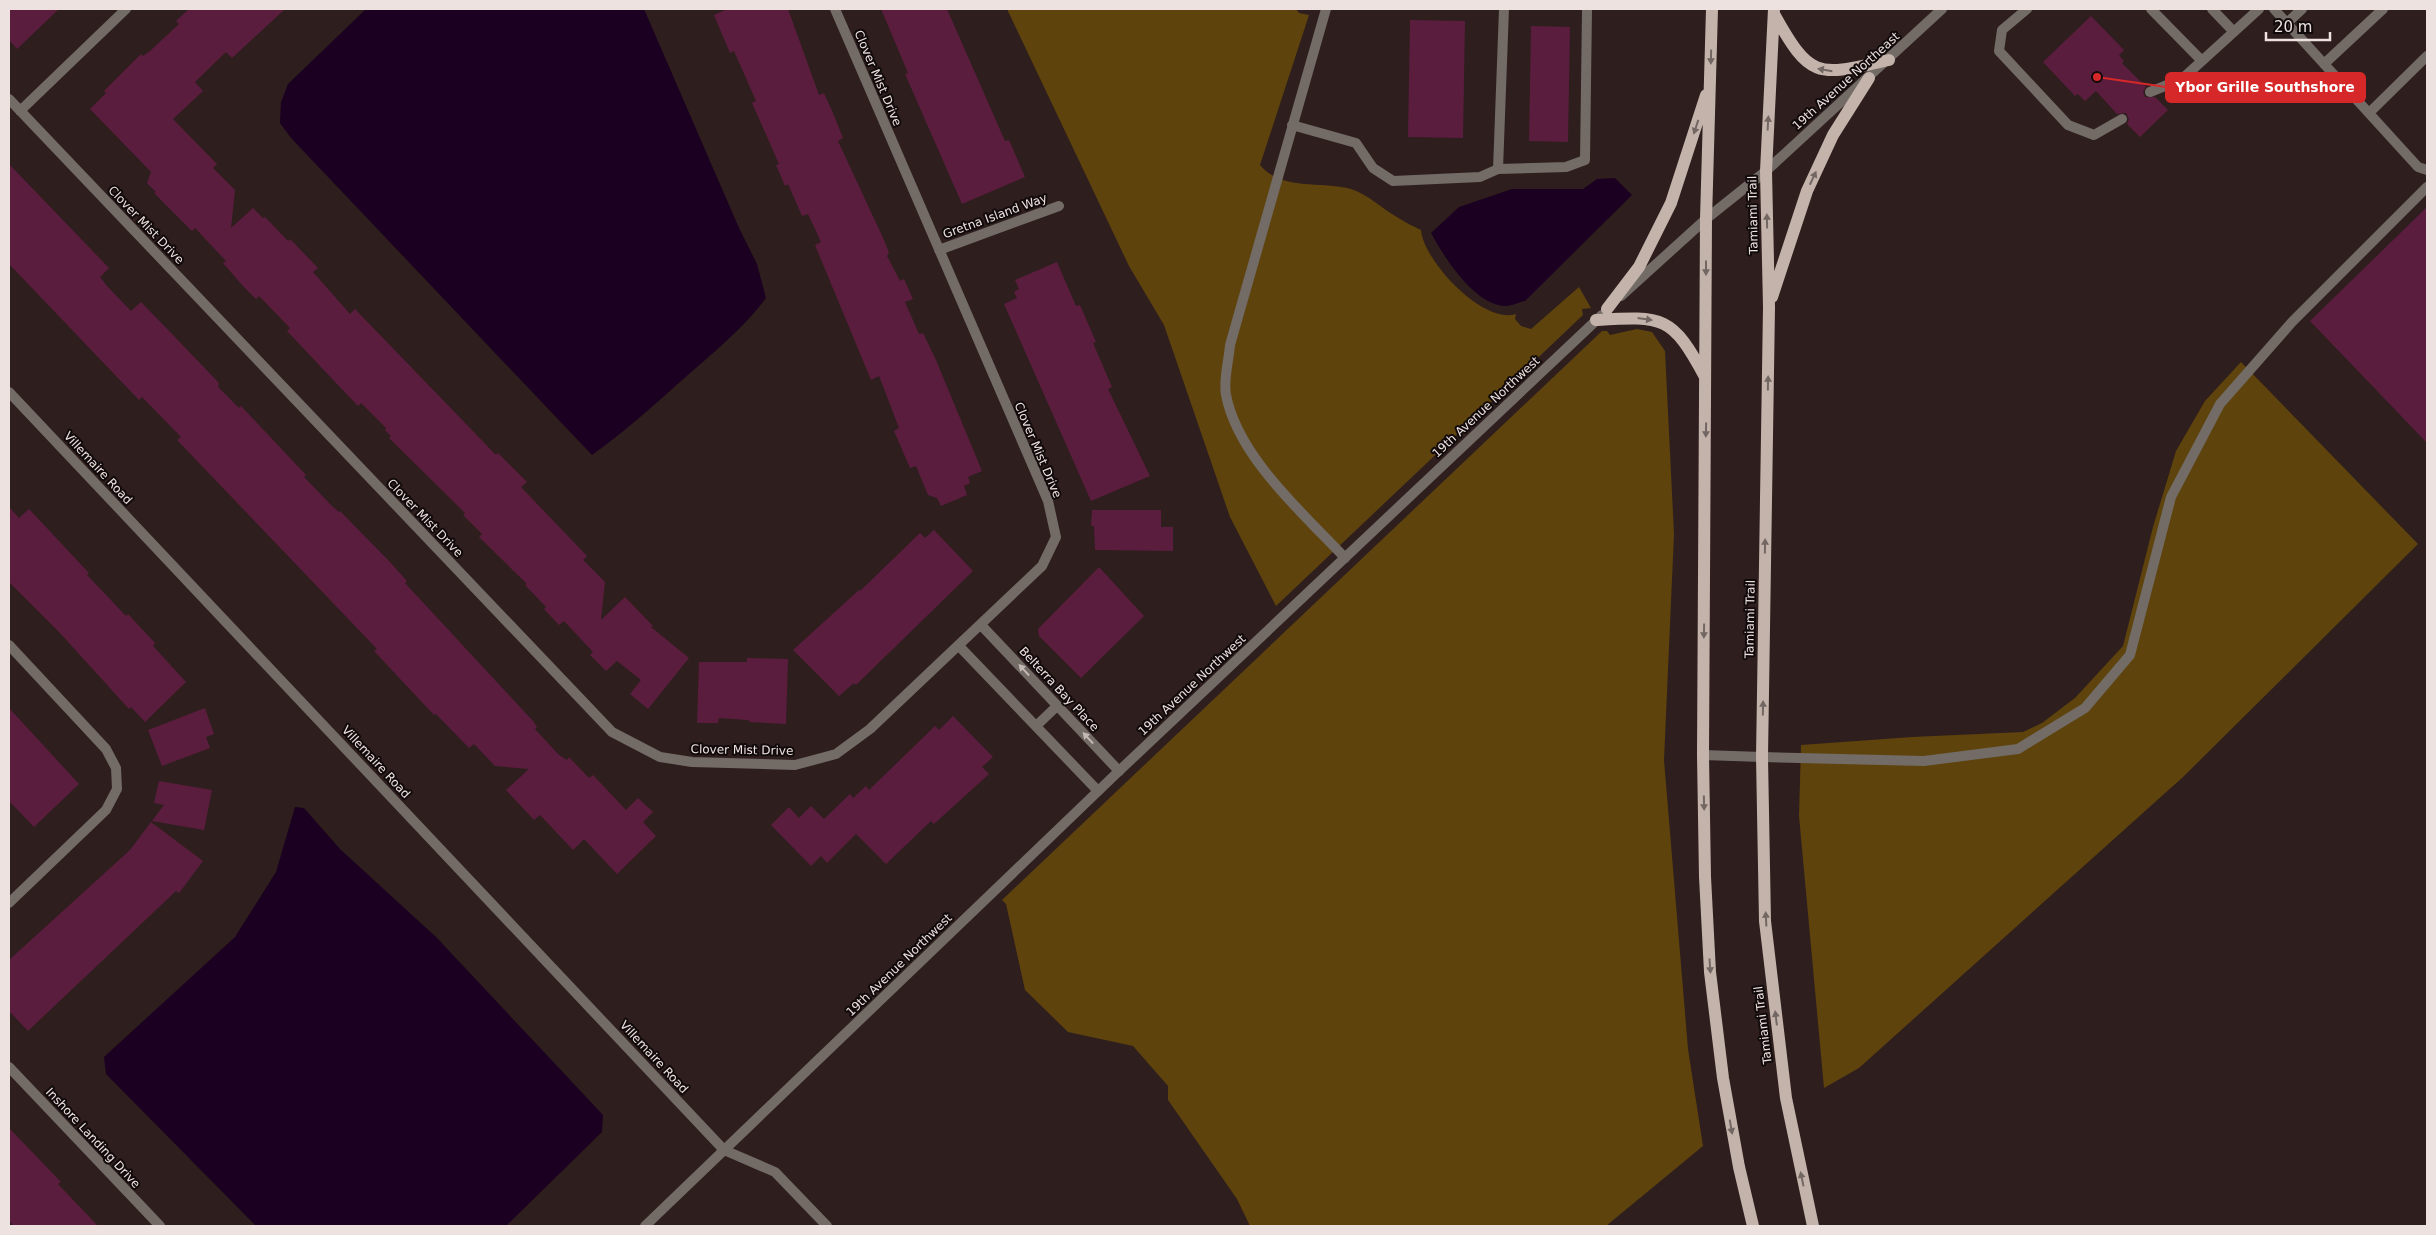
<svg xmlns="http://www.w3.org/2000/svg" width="2436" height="1235" font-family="'DejaVu Sans',sans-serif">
  <rect width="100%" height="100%" fill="#2e1e1d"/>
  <path fill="#5e430d" d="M 1007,9 L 1296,9 L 1299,13 L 1309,15 L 1260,165 C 1281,191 1321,181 1351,189 C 1369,195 1381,208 1397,217 C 1404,222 1413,226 1421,230 C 1423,260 1483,325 1516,314 L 1515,319 L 1521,326 L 1531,329 L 1579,287 L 1591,308 L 1582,309 L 1583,315 L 1276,606 L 1230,517 L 1164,325 L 1129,266 Z
    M 1637,329 L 1652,332 L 1665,351 L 1674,534 L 1664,760 L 1688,1049 L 1703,1146 L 1606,1226 L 1250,1226 L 1237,1199 L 1168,1100 L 1168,1086 L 1133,1046 L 1068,1032 L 1025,990 L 1006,904 L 1002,900 L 1602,331 L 1607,331 L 1610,335 Z
    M 2241,362 L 2418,544 L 2183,777 L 1859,1068 L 1824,1088 L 1799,816 L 1801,745 L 1912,737 L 2023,732 L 2042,723 L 2075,698 L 2123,646 L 2153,527 L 2176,451 L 2205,401 Z"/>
  <path fill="#1b0021" d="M 366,9 L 644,9 L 739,228 L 757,264 L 766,298 C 742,330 710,355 681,381 C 652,407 623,433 592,455 L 291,138 L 280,123 L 281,102 L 288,84 Z
    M 1615,178 L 1632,195 L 1525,301 C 1519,302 1512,306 1506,306 C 1475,306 1444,257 1431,233 L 1459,207 L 1512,189 L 1583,189 L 1597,179 Z
    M 295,807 L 304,808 L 340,849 L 436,937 L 603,1115 L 602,1132 L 506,1226 L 256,1226 L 106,1074 L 104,1057 L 235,937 L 276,872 Z"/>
  <path fill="#5b1d3e" d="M 9,9 L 59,9 L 17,49 L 9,40 Z
    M 189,9 L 285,9 L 232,58 L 226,52 L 195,82 L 203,91 L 173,119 L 217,164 L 213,168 L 235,190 L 231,228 L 253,208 L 263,218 L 265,217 L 288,241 L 290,239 L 318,268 L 313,272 L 350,314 L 355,309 L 496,455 L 498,453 L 527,482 L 521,487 L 587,556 L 583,560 L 605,582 L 601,620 L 625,597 L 653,626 L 651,627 L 689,658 L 648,709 L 630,694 L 641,680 L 617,661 L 606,671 L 590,655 L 593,652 L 564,621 L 559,625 L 544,609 L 546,607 L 525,585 L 527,584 L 479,537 L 482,534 L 463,515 L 465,513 L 389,438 L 391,436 L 385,430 L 386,428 L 361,403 L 358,406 L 337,384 L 287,331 L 290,328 L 259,296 L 256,299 L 242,285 L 223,263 L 226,261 L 195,228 L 192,231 L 154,193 L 156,192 L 147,183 L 151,172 L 90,109 L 106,93 L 104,91 L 141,54 L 143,56 L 150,51 L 179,24 L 176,21 Z
    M 727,9 L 788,9 L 819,95 L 824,93 L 833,113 L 843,138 L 838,141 L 884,240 L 889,253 L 887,256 L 900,281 L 904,279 L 913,299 L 905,302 L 919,334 L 923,333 L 936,360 L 982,471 L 968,477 L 970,483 L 964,486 L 967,495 L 941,506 L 937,498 L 928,495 L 916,466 L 910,468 L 894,431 L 899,428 L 879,376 L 871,380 L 815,245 L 821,242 L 808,214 L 802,216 L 788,184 L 785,186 L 776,165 L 779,164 L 752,103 L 756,101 L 734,51 L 730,53 L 714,15 Z
    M 881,9 L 947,9 L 1005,141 L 1009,140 L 1025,177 L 962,204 L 905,74 L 908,73 Z
    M 2091,16 L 2124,50 L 2119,55 L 2124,61 L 2122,63 L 2146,87 L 2143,92 L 2145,97 L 2155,97 L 2168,110 L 2140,137 L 2127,124 L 2129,119 L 2126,113 L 2117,114 L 2096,91 L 2085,101 L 2078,94 L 2075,96 L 2043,62 Z
    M 1410,20 L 1465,21 L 1463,138 L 1408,137 Z
    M 1531,26 L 1570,27 L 1568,142 L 1529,141 Z
    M 9,164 L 109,268 L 100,277 L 107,286 L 131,311 L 141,302 L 174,336 L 219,383 L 218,387 L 239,408 L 241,406 L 306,475 L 304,477 L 332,506 L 339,512 L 340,511 L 389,561 L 407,581 L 405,583 L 533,721 L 537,727 L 535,729 L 559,755 L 567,760 L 569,757 L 589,778 L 593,775 L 626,810 L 638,798 L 653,812 L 643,822 L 656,836 L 617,874 L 584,839 L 573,850 L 540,815 L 534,820 L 506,790 L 529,769 L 495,766 L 474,744 L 469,748 L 436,714 L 434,715 L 374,651 L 377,649 L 177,440 L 181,437 L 142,397 L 139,400 L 9,264 Z
    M 2427,207 L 2427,443 L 2310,321 Z
    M 1057,262 L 1076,306 L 1080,305 L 1096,342 L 1093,343 L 1112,387 L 1108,389 L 1150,476 L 1091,501 L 1004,304 L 1017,298 L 1014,292 L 1019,289 L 1015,280 Z
    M 9,507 L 19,518 L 29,509 L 89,573 L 87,575 L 126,616 L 128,614 L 155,643 L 153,646 L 186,682 L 145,722 L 131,707 L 129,709 L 59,632 L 9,582 Z
    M 1092,510 L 1161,510 L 1161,527 L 1173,527 L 1173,551 L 1095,550 L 1094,526 L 1091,526 Z
    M 934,530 L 973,571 L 856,685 L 854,683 L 839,696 L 793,650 L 859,590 L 860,591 L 920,533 L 925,538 Z
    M 1099,567 L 1144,616 L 1081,678 L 1039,636 L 1038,629 Z
    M 747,658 L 788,659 L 786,724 L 750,722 L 748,720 L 719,718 L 718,723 L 697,723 L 699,662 L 747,662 Z
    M 9,708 L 79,784 L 34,827 L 9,801 Z
    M 205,708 L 214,734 L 206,737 L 210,748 L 162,766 L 148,730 Z
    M 953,716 L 993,757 L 982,767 L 989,774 L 934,824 L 931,821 L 886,864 L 856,834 L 827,863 L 821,856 L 811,866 L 771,825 L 789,807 L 799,818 L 811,806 L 824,819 L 850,794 L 853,798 L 866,786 L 869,790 L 935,726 L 939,730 Z
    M 159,781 L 212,790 L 204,830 L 152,821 L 164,805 L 154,803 Z
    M 151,822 L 203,861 L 179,893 L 176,891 L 28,1031 L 9,1011 L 9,960 L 130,850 Z
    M 9,1128 L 61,1182 L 58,1184 L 98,1226 L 14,1226 L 9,1221 Z"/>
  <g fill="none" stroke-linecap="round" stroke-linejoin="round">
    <path stroke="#726b66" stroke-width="10" d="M 1326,9 L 1230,345 C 1229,360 1223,380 1226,395 C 1238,457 1303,513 1345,558
      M 2027,9 L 2002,30 L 1999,51 L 2068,125 L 2094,135 L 2122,119
      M 2151,9 L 2202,61
      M 2212,9 L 2234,32
      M 2274,9 L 2418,167 L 2427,170
      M 2287,23 L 2302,9
      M 2324,64 L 2383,9
      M 2150,92 L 2182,79 L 2259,9
      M 2369,113 L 2427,56
      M 1292,125 L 1356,143 L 1373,168 L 1393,181 L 1480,177 L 1498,169 L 1504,9
      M 1498,169 L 1566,167 L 1585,160 L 1587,9
      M 1762,757 L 1924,761 L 2018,749 L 2085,708 L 2130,655 L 2171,497 L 2220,404 L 2292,322 L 2427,187"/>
    <path stroke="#726b66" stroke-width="10" d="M 9,99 L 612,732 L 660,757 L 692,762 L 795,765 L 836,754 L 870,729 L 1042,566 L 1056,537 L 1048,501 L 835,9
      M 20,111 L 126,9
      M 939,250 L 1059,206
      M 9,392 L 724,1150 L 775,1172 L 827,1226
      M 981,625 L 1119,771
      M 9,645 L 106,749 L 116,768 L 117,789 L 106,810 L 9,903
      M 959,646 L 1098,791
      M 1036,726 L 1057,706
      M 1703,755 L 1762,757
      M 9,1067 L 160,1226"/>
    <path stroke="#726b66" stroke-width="10" d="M 1621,296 L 1706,219 L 1766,171 L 1942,9
      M 645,1226 L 1119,771 L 1602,315"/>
    <path stroke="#c3b3ab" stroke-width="12" d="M 1712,9 L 1706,219 L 1703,755 L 1705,877 L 1710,972 L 1723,1078 L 1739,1167 L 1753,1226
      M 1774,9 L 1766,171 L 1769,307 L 1762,757 L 1765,921 L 1786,1098 L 1813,1226
      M 1774,14 C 1811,81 1818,76 1889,60
      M 1772,297 L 1807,191 L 1833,135 L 1869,78
      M 1607,309 L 1639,267 L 1671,203 L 1706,95
      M 1596,320 C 1663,316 1672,315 1705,377"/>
  </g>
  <defs><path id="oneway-solid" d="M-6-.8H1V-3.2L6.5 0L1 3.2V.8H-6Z" transform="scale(1.25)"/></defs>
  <g fill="#736763">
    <use href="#oneway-solid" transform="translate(1711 57) rotate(91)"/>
    <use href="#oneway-solid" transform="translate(1825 70) rotate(-170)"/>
    <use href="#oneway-solid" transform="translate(1768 123) rotate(-87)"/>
    <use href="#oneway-solid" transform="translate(1696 127) rotate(108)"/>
    <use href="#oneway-solid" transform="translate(1813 178) rotate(-65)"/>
    <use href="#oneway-solid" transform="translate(1767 221) rotate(-91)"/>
    <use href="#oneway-solid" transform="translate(1706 268) rotate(90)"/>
    <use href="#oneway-solid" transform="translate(1645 319) rotate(8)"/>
    <use href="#oneway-solid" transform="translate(1768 383) rotate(-89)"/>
    <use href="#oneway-solid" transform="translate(1706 430) rotate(91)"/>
    <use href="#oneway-solid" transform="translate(1765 546) rotate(-89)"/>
    <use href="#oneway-solid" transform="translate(1704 631) rotate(91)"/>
    <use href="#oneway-solid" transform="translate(1763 708) rotate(-89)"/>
    <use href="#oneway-solid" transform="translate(1704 803) rotate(89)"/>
    <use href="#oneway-solid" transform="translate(1766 919) rotate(-93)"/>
    <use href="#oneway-solid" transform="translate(1710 966) rotate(86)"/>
    <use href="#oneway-solid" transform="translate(1776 1018) rotate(-97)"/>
    <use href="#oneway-solid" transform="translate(1731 1127) rotate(80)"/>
    <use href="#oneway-solid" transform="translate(1802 1179) rotate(-102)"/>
  </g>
  <g fill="#c3b8b6">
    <use href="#oneway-solid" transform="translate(1024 670) rotate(-133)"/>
    <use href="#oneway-solid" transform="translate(1088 738) rotate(-133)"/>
  </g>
  <g text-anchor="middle" stroke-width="4" stroke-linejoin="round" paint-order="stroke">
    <g font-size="12" fill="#eee2e1" stroke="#110a0a">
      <text transform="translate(878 78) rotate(67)" y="4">Clover Mist Drive</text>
      <text transform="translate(1846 81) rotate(-42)" y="4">19th Avenue Northeast</text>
      <text transform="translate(1753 215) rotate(-91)" y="4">Tamiami Trail</text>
      <text transform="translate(995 216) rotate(-20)" y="4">Gretna Island Way</text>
      <text transform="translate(146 225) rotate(46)" y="4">Clover Mist Drive</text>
      <text transform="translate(1486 407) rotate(-43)" y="4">19th Avenue Northwest</text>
      <text transform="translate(1038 450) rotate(67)" y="4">Clover Mist Drive</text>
      <text transform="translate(98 468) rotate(47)" y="4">Villemaire Road</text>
      <text transform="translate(425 518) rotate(46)" y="4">Clover Mist Drive</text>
      <text transform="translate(1750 619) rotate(-89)" y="4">Tamiami Trail</text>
      <text transform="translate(1192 685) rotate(-43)" y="4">19th Avenue Northwest</text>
      <text transform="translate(1059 689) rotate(47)" y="4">Belterra Bay Place</text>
      <text transform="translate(742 750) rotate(1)" y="4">Clover Mist Drive</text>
      <text transform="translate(376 762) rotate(47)" y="4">Villemaire Road</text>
      <text transform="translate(899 965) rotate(-44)" y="4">19th Avenue Northwest</text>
      <text transform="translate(1763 1025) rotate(-97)" y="4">Tamiami Trail</text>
      <text transform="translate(654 1057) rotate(47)" y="4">Villemaire Road</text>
      <text transform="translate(93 1138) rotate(47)" y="4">Inshore Landing Drive</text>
    </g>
  </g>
  <path fill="none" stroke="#d62828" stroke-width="2" d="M2097 77L2166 87"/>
  <circle fill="#d62828" stroke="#110a0a" stroke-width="2" cx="2097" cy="77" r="5"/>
  <rect fill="#d62828" stroke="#d62828" stroke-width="2" x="2166" y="73" width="199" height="29" rx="5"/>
  <g font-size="14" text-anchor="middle" font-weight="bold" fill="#fff">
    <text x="2265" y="92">Ybor Grille Southshore</text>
  </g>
  <rect width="2436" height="1235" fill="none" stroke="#eee2e1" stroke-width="20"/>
  <path d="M2266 32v8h64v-8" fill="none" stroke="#eee2e1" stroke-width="2.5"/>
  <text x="2274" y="32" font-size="15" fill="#eee2e1" stroke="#110a0a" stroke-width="4" paint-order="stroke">20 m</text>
</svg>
